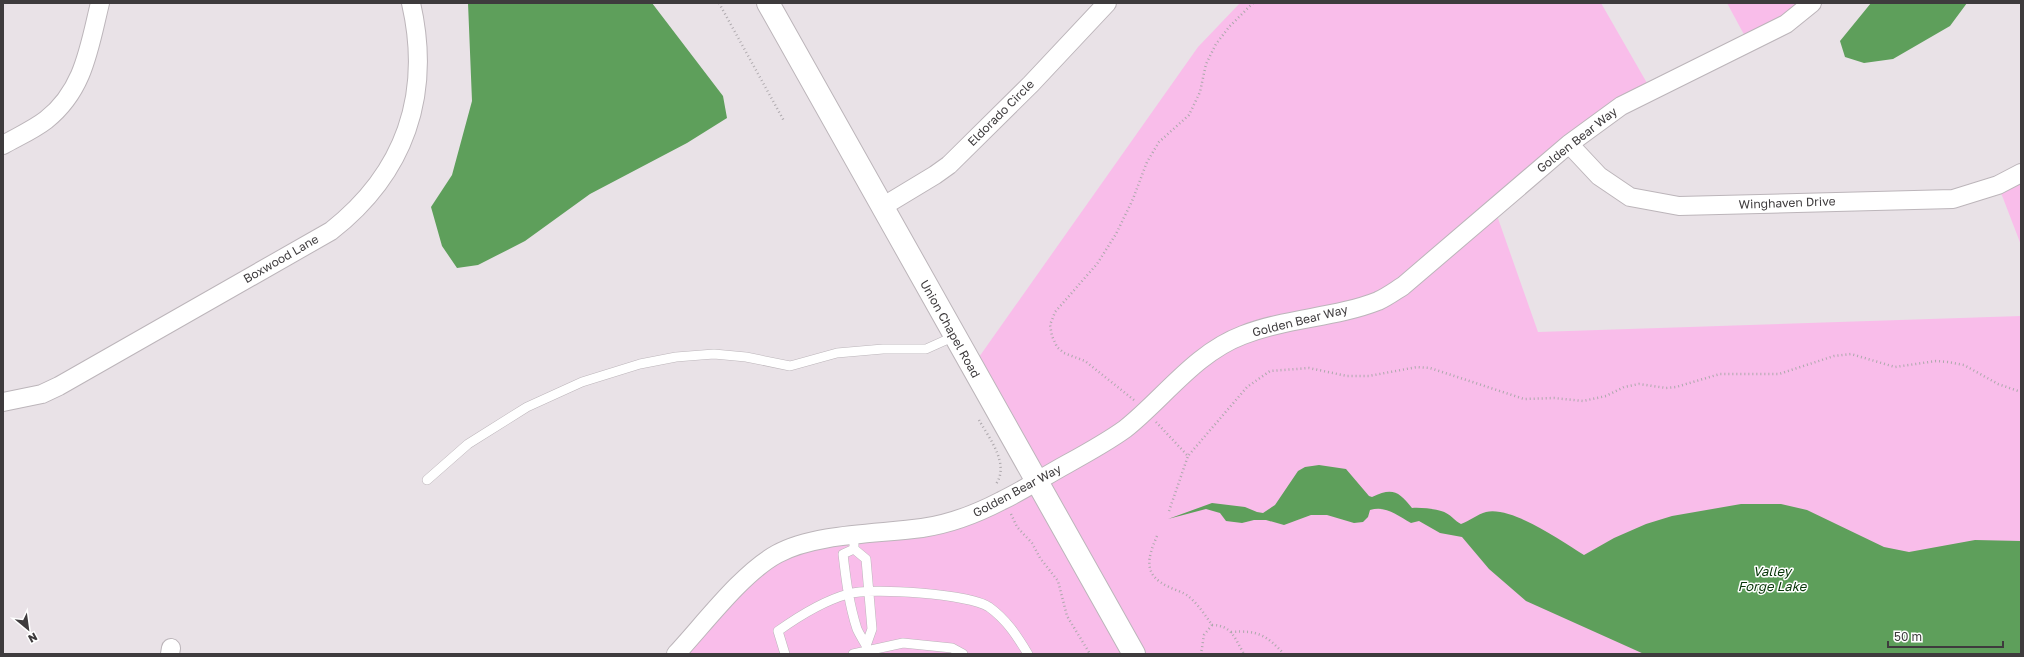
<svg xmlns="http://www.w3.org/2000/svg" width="2024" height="657" font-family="'Golos Text',sans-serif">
  <rect width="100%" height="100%" fill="#e9e2e7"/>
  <path fill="#f9bdea" d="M 1240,3 L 1601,3 L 1651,90 L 1494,207 L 1538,332 L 2021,316 L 2021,654 L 676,654 L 780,553 L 921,528 L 1036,481 L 972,367 L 1198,47 Z
    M 1727,3 L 1812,3 L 1748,42 Z
    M 2021,173 L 2021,245 L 1998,185 Z"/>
  <path fill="#5e9f5b" d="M 468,3 L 652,3 L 723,96 L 727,118 L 687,143 L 590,194 L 525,241 L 478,265 L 457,268 L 442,246 L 431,207 L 452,175 L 472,101 Z
    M 1871,3 L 1967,3 L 1950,26 L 1893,59 L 1864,63 L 1845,57 L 1840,41 Z
    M 1319,465 L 1346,469 L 1369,496 L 1372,497 C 1393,487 1399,492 1412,508 C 1419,507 1440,509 1446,513 C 1452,516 1455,521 1461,524 C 1469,521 1478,514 1486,512 C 1512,506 1561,541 1584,555 L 1614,538 L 1646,524 L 1672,516 L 1741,504 L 1781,504 L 1807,510 L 1884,547 L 1909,552 L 1975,540 L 2021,541 L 2021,654 L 1644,654 L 1526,601 L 1489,569 L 1462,537 L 1440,533 L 1419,521 L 1411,523 C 1398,516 1386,505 1370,510 L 1368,517 L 1363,522 L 1354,523 L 1327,515 L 1311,515 L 1284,525 L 1266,520 L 1254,520 L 1242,523 L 1226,521 L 1220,513 L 1206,509 L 1168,519 L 1212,503 L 1245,507 L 1257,512 L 1263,513 L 1275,505 L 1298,471 L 1305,467 Z"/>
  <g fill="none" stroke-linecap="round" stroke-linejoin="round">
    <g stroke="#bcb5ba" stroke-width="10">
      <path id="lane" d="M 427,480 L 468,444 L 527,407 L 582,382 L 640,364 L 676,357 L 714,354 L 746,357 L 790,366 L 837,353 L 883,349 L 926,349 L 955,336
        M 854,544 L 854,549 L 866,559 L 872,629 L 867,643
        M 854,549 L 843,554 C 846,580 849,604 857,629 C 861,638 866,643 870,654
        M 785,654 L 778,631 C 799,616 823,601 848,594 C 871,587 970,594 989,607 C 1007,620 1017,636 1028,654
        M 853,654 L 903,643 L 952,648 L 963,654"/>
    </g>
    <g stroke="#bcb5ba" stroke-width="20">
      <path id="street" d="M 1569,144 L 1599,176 L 1630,197 L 1679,206 L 1953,199 L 1998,185 L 2021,173
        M 3,145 C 17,137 33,130 46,120 C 84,90 89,48 100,3
        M 882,207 L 935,175 L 949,165 L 1031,84 L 1107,3
        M 3,402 L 42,394 L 59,386 L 331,231 C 405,173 432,95 411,3
        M 170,654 L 171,648
        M 676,654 C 704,624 742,573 777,554 C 815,533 879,534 922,528 C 950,524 976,514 1001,501 C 1024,490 1045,476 1067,464 C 1087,453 1107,442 1125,429 C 1164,398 1195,353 1243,335 C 1286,318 1335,318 1378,301 C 1387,297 1395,291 1403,286 L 1569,144 L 1621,106 L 1786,24 L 1812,3"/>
    </g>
    <g stroke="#bcb5ba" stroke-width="24">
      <path id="secondary" d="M 768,3 L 1134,654"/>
    </g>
    <path stroke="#ada8ac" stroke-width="2.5" stroke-dasharray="1 3" stroke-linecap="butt" d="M 719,3 L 784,121
      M 1134,400 L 1085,361 L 1064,353 L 1057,347 L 1052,336 L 1050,325 L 1055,312 L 1097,264 L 1116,234 L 1133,199 L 1147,162 L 1159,142 L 1189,115 L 1200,92 L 1206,64 L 1216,44 L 1229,27 L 1253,3
      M 979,420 C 989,438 1010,464 996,484
      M 1156,422 L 1188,456 L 1247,387 L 1270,371 L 1309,368 L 1347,376 L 1369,376 L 1417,367 L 1430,368 L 1524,399 L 1554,398 L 1583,401 L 1606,396 L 1624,387 L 1639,384 L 1666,388 L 1676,387 L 1720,374 L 1779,374 L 1834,356 L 1851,354 L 1895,367 L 1936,361 L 1948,362 L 1964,365 L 1998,384 L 2021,392
      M 1169,511 L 1188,456
      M 1011,514 L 1017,527 L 1032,543 L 1040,558 L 1058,581 L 1067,616 L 1090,654
      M 1157,536 C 1147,559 1143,575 1169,587 C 1175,590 1183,592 1188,596 C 1198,604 1205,615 1212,625 L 1204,635 L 1201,654
      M 1212,625 C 1232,625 1235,639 1244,654
      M 1231,632 C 1258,630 1266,635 1284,654"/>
    <use href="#lane" stroke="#fff" stroke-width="9"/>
    <use href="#street" stroke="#fff" stroke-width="18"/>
    <use href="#secondary" stroke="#fff" stroke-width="22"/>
  </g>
  <g text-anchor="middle" stroke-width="3" stroke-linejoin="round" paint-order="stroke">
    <g font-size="12" fill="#3e3b3d" stroke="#fff">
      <text transform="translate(1001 113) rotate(-45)" y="4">Eldorado Circle</text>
      <text transform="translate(1577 140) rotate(-38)" y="4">Golden Bear Way</text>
      <text transform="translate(1787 203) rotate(-2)" y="4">Winghaven Drive</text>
      <text transform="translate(281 259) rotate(-30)" y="4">Boxwood Lane</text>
      <text transform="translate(1300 321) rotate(-14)" y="4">Golden Bear Way</text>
      <text transform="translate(950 329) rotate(61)" y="4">Union Chapel Road</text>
      <text transform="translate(1017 491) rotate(-28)" y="4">Golden Bear Way</text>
    </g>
    <g font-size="13" font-style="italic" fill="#073708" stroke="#fff">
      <text x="1772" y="576">Valley<tspan x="1772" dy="15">Forge Lake</tspan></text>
    </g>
  </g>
  <rect width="2024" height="657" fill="none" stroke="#3e3b3d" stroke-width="8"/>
  <g transform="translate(28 629) rotate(151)" stroke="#ffffff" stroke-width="3" paint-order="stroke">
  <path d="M0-3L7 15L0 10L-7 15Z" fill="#3e3b3d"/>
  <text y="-6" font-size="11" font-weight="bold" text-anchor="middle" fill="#3e3b3d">N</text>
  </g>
  <path d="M1888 641v6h115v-6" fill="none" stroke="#3e3b3d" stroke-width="2"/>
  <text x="1894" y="641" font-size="12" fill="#3e3b3d" stroke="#ffffff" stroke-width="3" paint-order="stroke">50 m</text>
</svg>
